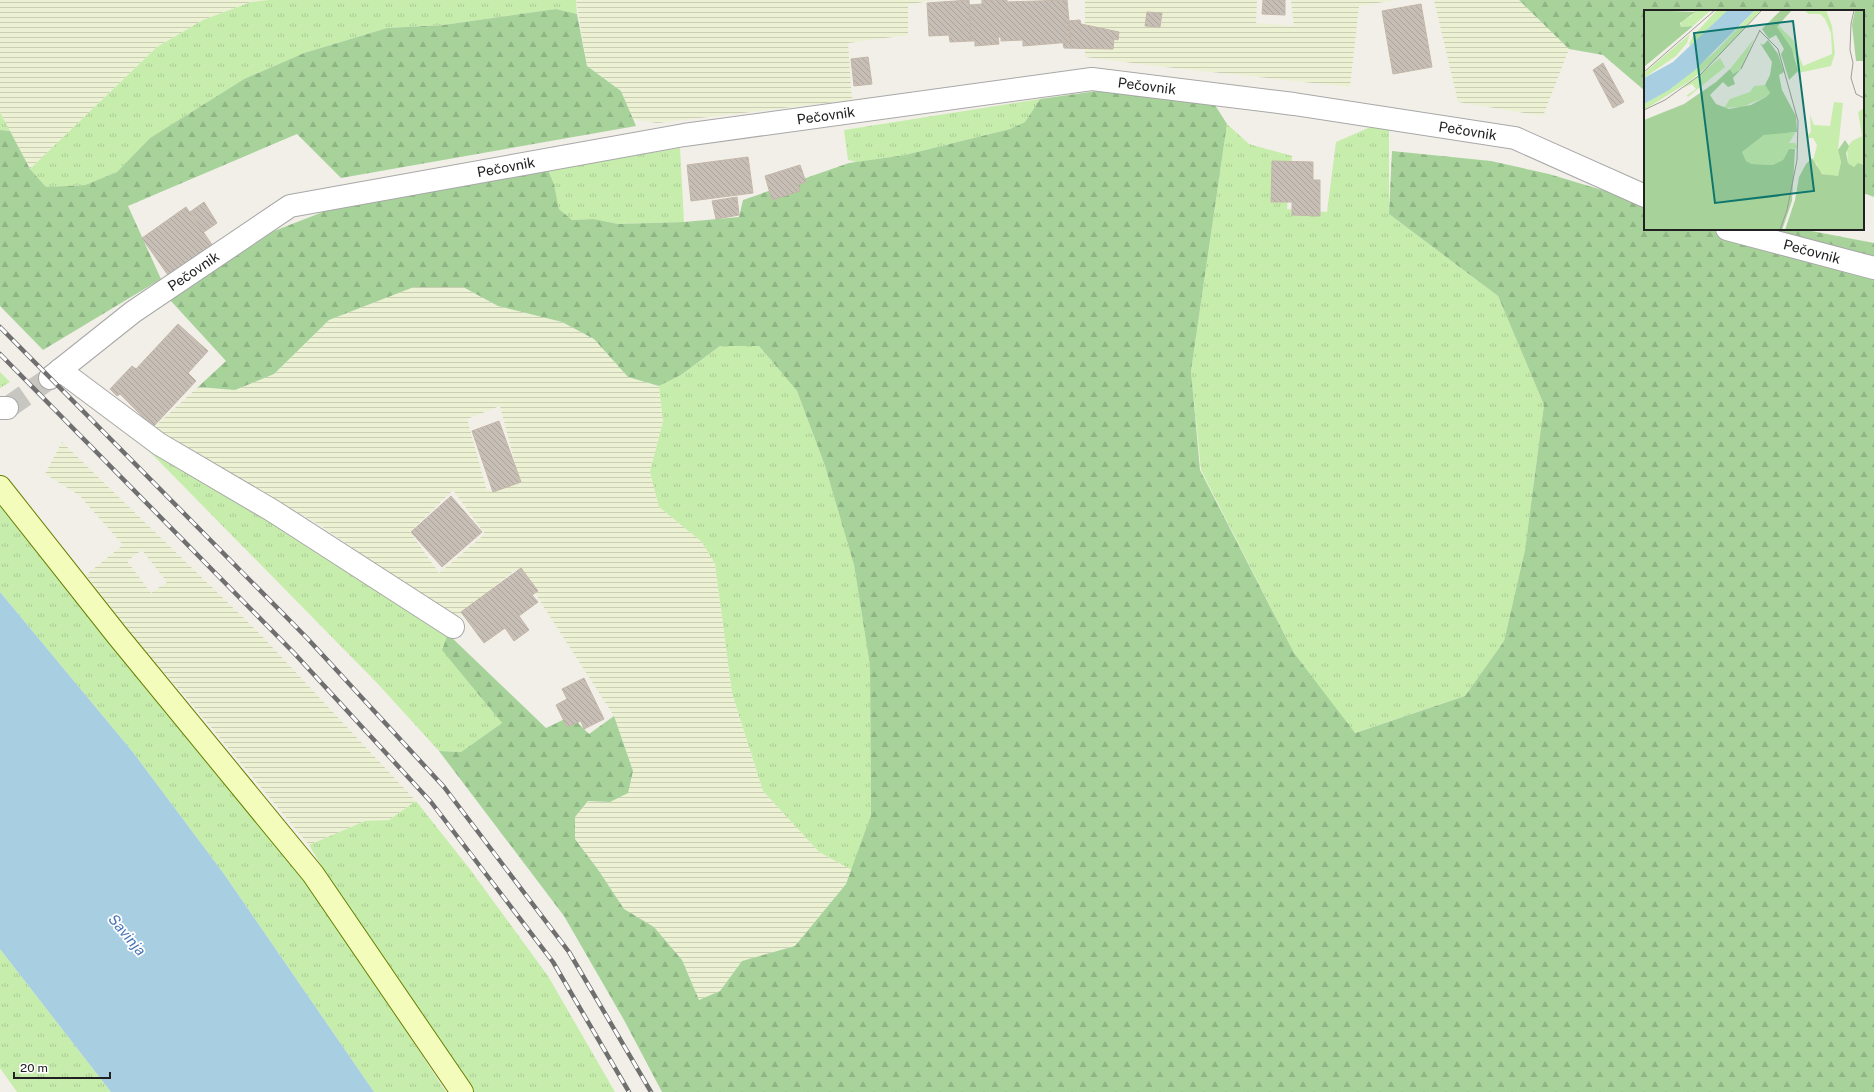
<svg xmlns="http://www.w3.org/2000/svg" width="1874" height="1092" font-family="'Public Sans',sans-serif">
  <defs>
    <pattern id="farmland-rules" width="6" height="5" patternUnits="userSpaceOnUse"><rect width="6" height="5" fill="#ecf1d3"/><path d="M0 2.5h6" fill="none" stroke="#caceb5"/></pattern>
    <pattern id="grass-tufts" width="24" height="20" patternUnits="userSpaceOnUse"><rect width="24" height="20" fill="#c7edac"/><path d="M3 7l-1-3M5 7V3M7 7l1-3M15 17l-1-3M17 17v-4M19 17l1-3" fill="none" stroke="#abcb94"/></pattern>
    <pattern id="forest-firs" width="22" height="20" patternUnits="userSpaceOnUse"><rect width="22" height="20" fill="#a7d39b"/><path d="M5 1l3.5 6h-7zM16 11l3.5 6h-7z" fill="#8fb585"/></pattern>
    <pattern id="building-back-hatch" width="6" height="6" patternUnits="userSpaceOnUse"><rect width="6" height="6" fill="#c7bfb6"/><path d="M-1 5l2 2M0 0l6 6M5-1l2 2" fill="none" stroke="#aba49c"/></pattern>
  </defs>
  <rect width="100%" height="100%" fill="#f2efe8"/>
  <path fill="url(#farmland-rules)" fill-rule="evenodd" d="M 0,0 L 268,0 L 251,2 L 203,20 L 157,47 L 30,169 L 0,112 Z
    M 576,0 L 933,0 L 908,5 L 908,35 L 848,43 L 852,100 L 657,123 L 633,119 L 621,91 L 587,66 Z
    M 1085,0 L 1257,0 L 1256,23 L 1294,26 L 1291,0 L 1396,0 L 1359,6 L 1350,87 L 1165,67 L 1085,57 Z
    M 1434,0 L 1519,0 L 1569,49 L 1543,116 L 1458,102 Z
    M 414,287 L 463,287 L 498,306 L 562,322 L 594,339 L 628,377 L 659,386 L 663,421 L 650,472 L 659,507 L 702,542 L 715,564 L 732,693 L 763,791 L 819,852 L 852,870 L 846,884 L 795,946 L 742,961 L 720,991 L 699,1000 L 682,960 L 654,927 L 624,909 L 599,871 L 575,839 L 575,817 L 589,801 L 610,802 L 633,771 L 614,716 L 529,584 L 516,569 L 455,619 L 318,524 L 151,430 L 198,387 L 235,390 L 274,374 L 329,320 ZM 500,406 L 520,482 L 487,491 L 467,419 ZM 453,490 L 485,534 L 439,573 L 410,532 Z
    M 62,442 L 260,634 L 416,801 L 389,820 L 365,821 L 309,845 L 190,702 L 137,642 L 86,575 L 123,545 L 79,495 L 45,474 ZM 142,550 L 167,582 L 151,593 L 127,561 Z"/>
  <path fill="url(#grass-tufts)" d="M 268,0 L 576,0 L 577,14 L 556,9 L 443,25 L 387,28 L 304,53 L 244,79 L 150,138 L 117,172 L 85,185 L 46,187 L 30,169 L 157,47 L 203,20 L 251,2 Z
    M 1040,99 L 1025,122 L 1010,129 L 905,155 L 857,162 L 848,160 L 844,130 Z
    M 0,112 L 10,131 L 0,130 Z
    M 1389,119 L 1389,214 L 1498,296 L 1544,405 L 1525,550 L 1504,641 L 1465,696 L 1354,733 L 1294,653 L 1201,470 L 1191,371 L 1227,124 L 1249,144 L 1292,156 L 1287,209 L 1327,212 L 1336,142 Z
    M 680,148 L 684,222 L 618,224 L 594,219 L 572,220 L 559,209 L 554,184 L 548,170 Z
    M 720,346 L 759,346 L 797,391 L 825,466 L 854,565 L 870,666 L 871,815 L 852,870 L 819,852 L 763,791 L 732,693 L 715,564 L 702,542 L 659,507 L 650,472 L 663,421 L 659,386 L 681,375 Z
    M 0,372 L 10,382 L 0,388 Z
    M 146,448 L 204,476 L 448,634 L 443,650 L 502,723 L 461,752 L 439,751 L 378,684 Z
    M 0,506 L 125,663 L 243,801 L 310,884 L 446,1092 L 374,1092 L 224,874 L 132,751 L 0,592 Z
    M 416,801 L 469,868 L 548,976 L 615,1092 L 469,1092 L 405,988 L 335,888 L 309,845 L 365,821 L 389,820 Z
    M 0,949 L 111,1092 L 17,1092 L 0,1068 Z"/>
  <path fill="url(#forest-firs)" d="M 1519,0 L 1874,0 L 1874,197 L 1863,193 L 1863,11 L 1645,11 L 1645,91 L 1603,55 L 1569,49 Z
    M 556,9 L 577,14 L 587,66 L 621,91 L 636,126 L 341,178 L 297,134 L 128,206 L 161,279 L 43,350 L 0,306 L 0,130 L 10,131 L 30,169 L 46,187 L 85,185 L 117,172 L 150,138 L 244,79 L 304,53 L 387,28 L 443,25 Z
    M 1118,88 L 1213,102 L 1227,124 L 1191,371 L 1200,470 L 1294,653 L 1355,733 L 1465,696 L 1504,641 L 1525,550 L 1544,405 L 1498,296 L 1389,214 L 1392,151 L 1491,161 L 1549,174 L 1645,203 L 1645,229 L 1801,229 L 1874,243 L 1874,1092 L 662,1092 L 624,1020 L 564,916 L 439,751 L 461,752 L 502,723 L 442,650 L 448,634 L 546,728 L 571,716 L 589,734 L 614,716 L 633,771 L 628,793 L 610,802 L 588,801 L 575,817 L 575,839 L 599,871 L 624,909 L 654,927 L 682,960 L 699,1000 L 720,991 L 742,961 L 795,946 L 846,884 L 871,815 L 870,666 L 854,565 L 825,466 L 797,391 L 759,346 L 720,346 L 681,375 L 659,386 L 628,377 L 594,339 L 562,322 L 498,306 L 463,287 L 414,287 L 329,320 L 274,374 L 235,390 L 198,387 L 226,361 L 170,300 L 274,231 L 346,203 L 548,170 L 554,184 L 559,209 L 572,220 L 594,219 L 618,224 L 684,222 L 739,217 L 743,200 L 849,163 L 905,155 L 1010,129 L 1025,122 L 1040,99 Z"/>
  <path fill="#a7cfe1" d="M 0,592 L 132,751 L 224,874 L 374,1092 L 111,1092 L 0,949 Z"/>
  <path fill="url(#building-back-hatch)" stroke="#c4b7a9" d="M 969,0 L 971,41 L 950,42 L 949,35 L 929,36 L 927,3 Z
    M 982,0 L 1007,0 L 1007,2 L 1067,0 L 1071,42 L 1023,46 L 1023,40 L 1001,41 L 1001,37 L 998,37 L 999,44 L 975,46 L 975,41 L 971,41 L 969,5 L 982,4 Z
    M 1263,0 L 1285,0 L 1285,15 L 1262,14 Z
    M 1421,4 L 1432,67 L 1393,74 L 1382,11 Z
    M 1147,12 L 1162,13 L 1160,27 L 1145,26 Z
    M 1080,20 L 1081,24 L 1119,32 L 1118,40 L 1114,39 L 1113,49 L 1064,48 L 1063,43 L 1071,42 L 1068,21 Z
    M 868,57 L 872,84 L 854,86 L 851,59 Z
    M 1603,63 L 1624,102 L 1613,108 L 1593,70 Z
    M 748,157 L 753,193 L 691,201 L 687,165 Z
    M 1272,161 L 1313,162 L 1313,180 L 1320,180 L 1320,216 L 1292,215 L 1292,202 L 1271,202 Z
    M 800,165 L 806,182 L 798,185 L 800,191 L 772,200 L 765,176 Z
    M 737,197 L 739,215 L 716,219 L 712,201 Z
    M 204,202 L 217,223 L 204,232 L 190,212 Z
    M 186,207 L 217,252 L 170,278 L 142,238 Z
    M 178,324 L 208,351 L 188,373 L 196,381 L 153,427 L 120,394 L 117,396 L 110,389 L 132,366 L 136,369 Z
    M 499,421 L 521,482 L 493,492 L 472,431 Z
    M 451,496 L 482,532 L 442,567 L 411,532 Z
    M 521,568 L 538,591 L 532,595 L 538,602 L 519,616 L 529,630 L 514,641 L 505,628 L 484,643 L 461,612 Z
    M 584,678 L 604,719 L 584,729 L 581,721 L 567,727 L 556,705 L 567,699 L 562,689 Z"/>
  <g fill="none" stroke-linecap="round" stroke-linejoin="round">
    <path stroke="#c8c6c0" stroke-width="22" stroke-dasharray="22 11" stroke-linecap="butt" d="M 7,408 L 50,378"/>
    <g stroke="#a8a8a8" stroke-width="24">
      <g id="street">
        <path id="s1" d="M 1727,229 L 1874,268"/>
        <path d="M 60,370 L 159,444 L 273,511 L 453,627"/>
        <path id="s2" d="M 50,378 L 133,312 L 290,206 L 684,135 L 1092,79 L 1294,104 L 1515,138 L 1645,196"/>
        <path d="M 0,408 L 7,408"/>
      </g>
    </g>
    <g stroke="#688000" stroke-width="24">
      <path id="secondary" d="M 0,487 L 117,635 L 313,874 L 462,1092"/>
    </g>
    <use href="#street" stroke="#fff" stroke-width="22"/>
    <use href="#secondary" stroke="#f4fcbb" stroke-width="22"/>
    <g stroke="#6f6f6f" stroke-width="4.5">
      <path id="rail" d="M 0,327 L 307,638 L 444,787 L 569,952 L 651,1092
        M 0,354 L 294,653 L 431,802 L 553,962 L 629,1092"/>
    </g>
    <use href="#rail" stroke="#fff" stroke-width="3" stroke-dasharray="9" stroke-linecap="butt"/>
  </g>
  <g text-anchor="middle" stroke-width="3.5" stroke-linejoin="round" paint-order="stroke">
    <g font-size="14" fill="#212121" stroke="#fff">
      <text dy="5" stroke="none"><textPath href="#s2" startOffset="1163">Pečovnik</textPath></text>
      <text dy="5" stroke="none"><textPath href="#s2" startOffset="839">Pečovnik</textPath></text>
      <text dy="5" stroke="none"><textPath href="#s2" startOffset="1487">Pečovnik</textPath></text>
      <text dy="5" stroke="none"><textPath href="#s2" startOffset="515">Pečovnik</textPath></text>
      <text dy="5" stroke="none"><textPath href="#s1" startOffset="88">Pečovnik</textPath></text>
      <text dy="5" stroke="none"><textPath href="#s2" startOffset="179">Pečovnik</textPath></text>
    </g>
    <g font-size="15" font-style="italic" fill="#4876b7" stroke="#fff">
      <text transform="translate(127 935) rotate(50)" y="5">Savinja</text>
    </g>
  </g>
  <g transform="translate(1644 10)">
    <rect width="220" height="220" fill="#f2efe8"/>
    <path d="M 51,0 L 67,0 L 49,16 L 37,17 L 37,11 L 47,6 ZM 73,0 L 84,0 L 47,38 L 45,34 L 49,26 ZM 111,0 L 117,0 L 72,49 L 46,71 L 0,100 L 0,94 L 29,77 L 72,41 ZM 159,0 L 182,0 L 188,16 L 191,43 L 187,56 L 154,63 L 151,46 L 133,21 L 134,15 L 149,30 L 159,56 L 188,44 L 187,23 L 181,9 L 176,4 L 165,4 ZM 46,24 L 43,33 L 32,46 L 0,68 L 0,63 ZM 110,29 L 97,59 L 89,64 L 86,59 ZM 76,48 L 81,57 L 44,87 L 43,85 L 52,79 L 48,74 L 39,78 ZM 121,75 L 126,83 L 122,87 L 98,97 L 80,98 L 86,89 L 106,82 L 110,76 ZM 190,92 L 199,93 L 194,140 L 197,152 L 194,166 L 188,167 L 175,162 L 173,154 L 169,151 L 173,135 L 169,128 L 164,128 L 164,125 L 167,122 L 166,105 L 170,115 L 186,116 ZM 220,98 L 220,155 L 214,154 L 210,157 L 204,153 L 203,138 L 208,131 L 218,126 L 214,102 ZM 129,123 L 151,123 L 145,133 L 151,133 L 154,138 L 145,139 L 139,150 L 130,155 L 108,154 L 102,151 L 98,142 L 120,125 Z" fill="#c7edac"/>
    <path d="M 0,0 L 51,2 L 36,13 L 37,17 L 49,16 L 0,57 ZM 137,0 L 148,0 L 133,17 L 148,39 L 154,61 L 145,70 L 137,44 L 140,39 L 132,25 L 125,29 L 118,19 ZM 211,0 L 220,0 L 220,51 L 212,51 L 208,15 ZM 124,30 L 134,44 L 140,62 L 135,65 L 138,80 L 152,106 L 153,122 L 120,125 L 98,142 L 102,151 L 108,154 L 129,155 L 139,150 L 145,139 L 151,139 L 148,191 L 138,220 L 0,220 L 0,110 L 40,94 L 72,72 L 86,59 L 89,64 L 97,59 L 89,68 L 91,74 L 84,77 L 79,72 L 66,85 L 72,94 L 85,99 L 107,95 L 122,87 L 126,83 L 121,75 L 126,65 L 128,52 L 116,33 L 119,35 ZM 201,130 L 205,136 L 202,143 L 204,153 L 210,157 L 214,153 L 220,155 L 220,220 L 141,220 L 151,190 L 155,167 L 162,154 L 168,148 L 178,164 L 194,166 L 197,152 L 194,140 Z" fill="#a7d39b"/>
    <path d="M 84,0 L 111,0 L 51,60 L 25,80 L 0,94 L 0,68 L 29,52 Z" fill="#a7cfe1"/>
    <path fill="none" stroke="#9e9d98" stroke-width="1" d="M 210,0 L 207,14 L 206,40 L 209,53 L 207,68 L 212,84 L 220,88M 115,20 L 134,39 L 154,111 L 153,150 L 143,200 L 136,220M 97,59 L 116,20M 0,62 L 71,0M 0,100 L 21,90 L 56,65 L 118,0"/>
    <path fill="#0f766e" fill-opacity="0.15" stroke="#0f766e" stroke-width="2" d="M 149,11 L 170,181 L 71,193 L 50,23 Z"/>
    <rect width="220" height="220" fill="none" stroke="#212121" stroke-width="2"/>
  </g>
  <path d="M14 1072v6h96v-6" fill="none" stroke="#212121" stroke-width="2"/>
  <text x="20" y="1072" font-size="12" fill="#212121" stroke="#ffffff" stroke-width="3" paint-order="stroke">20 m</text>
</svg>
